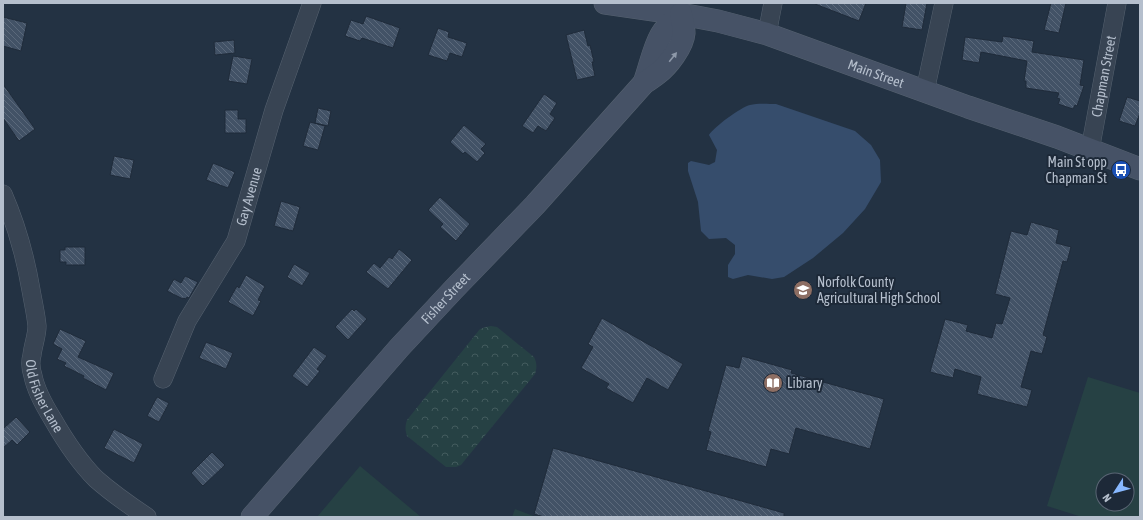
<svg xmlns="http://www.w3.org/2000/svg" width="1143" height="520" font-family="'Asap Condensed',sans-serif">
  <defs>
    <pattern id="park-crowns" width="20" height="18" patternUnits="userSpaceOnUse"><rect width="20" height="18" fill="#264144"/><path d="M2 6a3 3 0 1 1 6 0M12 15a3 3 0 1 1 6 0" fill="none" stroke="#435b5e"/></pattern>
    <pattern id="building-back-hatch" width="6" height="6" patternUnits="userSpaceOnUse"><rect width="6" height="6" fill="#425266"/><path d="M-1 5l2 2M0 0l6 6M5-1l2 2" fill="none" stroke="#5b697b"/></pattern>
  </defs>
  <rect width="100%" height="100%" fill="#233243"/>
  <path fill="#264144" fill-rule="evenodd" d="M 1088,377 L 1140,393 L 1140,517 L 1082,517 L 1047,506 ZM 1103,480 L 1127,480 L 1127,504 L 1103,504 Z
    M 360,466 L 421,517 L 317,517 Z
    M 515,509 L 536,517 L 512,517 Z"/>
  <path fill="url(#park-crowns)" d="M 491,326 L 497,327 L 534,357 C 537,363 537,368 535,374 L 461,465 L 456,467 L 446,467 L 407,436 C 405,430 405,426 407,420 L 480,329 L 486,327 Z"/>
  <path fill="#364d6c" d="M 776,104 L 855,131 L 871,145 L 880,160 L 881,182 L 865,209 L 843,233 L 813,258 L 784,277 L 772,279 L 748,275 L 733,279 L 728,277 L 728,265 L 735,254 L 735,245 L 726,238 L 709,239 L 701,231 L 698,202 L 688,171 L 688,163 L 691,161 L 709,165 L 715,162 L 717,150 L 709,135 C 714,127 741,107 750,105 C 757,103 769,104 776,104 Z"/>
  <path fill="url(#building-back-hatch)" stroke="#1f2b3a" d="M 815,3 L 866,3 L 859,21 L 815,4 Z
    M 906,3 L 927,3 L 922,30 L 902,27 Z
    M 1051,3 L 1066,3 L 1059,33 L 1044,30 Z
    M 366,16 L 400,28 L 393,48 L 362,38 L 360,41 L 345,36 L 351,20 L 363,24 Z
    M 3,17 L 27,23 L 21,51 L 3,46 Z
    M 438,28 L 449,32 L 448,37 L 467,43 L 462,57 L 450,53 L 447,61 L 428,55 Z
    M 584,30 L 588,46 L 590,45 L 594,62 L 592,62 L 595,76 L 577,80 L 566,35 Z
    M 1003,36 L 1034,41 L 1032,52 L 1084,60 L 1080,85 L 1084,86 L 1077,106 L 1075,105 L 1073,109 L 1058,104 L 1060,99 L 1057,98 L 1059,93 L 1026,88 L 1026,81 L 1024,81 L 1027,61 L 981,52 L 979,63 L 962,60 L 965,37 L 1002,42 Z
    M 234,40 L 235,53 L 215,55 L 214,42 Z
    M 233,56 L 252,59 L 247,84 L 228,81 Z
    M 3,84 L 35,129 L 19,141 L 3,118 Z
    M 544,94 L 557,103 L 550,114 L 555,118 L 546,131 L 538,126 L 533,133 L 522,126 Z
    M 1127,97 L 1140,101 L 1140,113 L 1135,126 L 1119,121 Z
    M 318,108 L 331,111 L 328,126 L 315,123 Z
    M 225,110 L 238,110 L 238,119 L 246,119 L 246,133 L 225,133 Z
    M 310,122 L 325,126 L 318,150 L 303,146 Z
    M 464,125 L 486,144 L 481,149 L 485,153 L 477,162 L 465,152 L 463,154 L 450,142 Z
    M 114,156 L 134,160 L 130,179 L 110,175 Z
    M 213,163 L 235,172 L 228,188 L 206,180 Z
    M 440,197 L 470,224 L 456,241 L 440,227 L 443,224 L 428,210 Z
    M 281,201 L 300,207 L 293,231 L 274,226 Z
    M 1031,222 L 1059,230 L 1056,243 L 1071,247 L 1067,262 L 1063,261 L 1043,335 L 1047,337 L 1042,354 L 1031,351 L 1021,387 L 1032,390 L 1027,407 L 977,394 L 981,377 L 955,369 L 953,378 L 930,372 L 945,319 L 968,325 L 966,331 L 992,338 L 996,323 L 1002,324 L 1010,298 L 995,294 L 1011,231 L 1027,235 Z
    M 65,247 L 85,247 L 85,265 L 66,265 L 66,262 L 60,262 L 60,250 L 65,250 Z
    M 399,249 L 412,260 L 388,289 L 366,272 L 374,263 L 380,268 L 389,257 L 392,259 Z
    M 294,264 L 310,273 L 302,286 L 287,277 Z
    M 246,275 L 265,286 L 258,300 L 261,301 L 253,316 L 228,302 L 237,286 L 239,288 Z
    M 185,276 L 198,282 L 189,298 L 187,297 L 186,299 L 183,298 L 183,299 L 167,291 L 174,279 L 181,283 Z
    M 352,309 L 354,311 L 356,309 L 367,319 L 348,340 L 335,327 Z
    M 602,318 L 683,364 L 668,390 L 647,378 L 633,403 L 606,388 L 609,384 L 581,368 L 593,347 L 588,344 Z
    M 60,329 L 86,341 L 78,357 L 114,373 L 106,390 L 83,378 L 84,376 L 64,366 L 66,363 L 57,359 L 62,349 L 53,344 Z
    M 206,342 L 233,353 L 226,369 L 199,358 Z
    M 314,347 L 327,356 L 317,369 L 320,371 L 307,387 L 292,376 Z
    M 742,356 L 792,370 L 791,373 L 884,399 L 870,449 L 796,428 L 789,454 L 771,449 L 766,467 L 706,450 L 711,432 L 708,431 L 726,365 L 739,368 Z
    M 157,397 L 169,403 L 159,422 L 147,416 Z
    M 16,417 L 30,432 L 17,445 L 12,440 L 3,448 L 3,429 Z
    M 114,429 L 143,444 L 134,463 L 104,448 Z
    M 553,448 L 784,513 L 784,517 L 544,517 L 534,514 Z
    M 212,452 L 225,465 L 203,486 L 191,473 Z"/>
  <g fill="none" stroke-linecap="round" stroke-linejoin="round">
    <g stroke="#566270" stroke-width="19">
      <g id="minor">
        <path d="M 767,34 L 773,3"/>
        <path d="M 925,91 L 944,3"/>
        <path id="s1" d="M 1090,150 L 1117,3"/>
        <path id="s2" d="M 3,194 C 17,226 25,255 31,290 C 33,302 36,314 37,326 C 37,336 33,345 32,355 C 30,362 31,370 33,376 C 36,391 44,405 52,418 C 64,439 78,461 96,479 C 112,493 129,505 147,517"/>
        <path id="s3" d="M 163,379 L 187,321 L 236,241 L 274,110 L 312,3"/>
      </g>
    </g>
    <g stroke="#566270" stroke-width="23">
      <g id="secondary">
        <path id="s4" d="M 605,3 L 681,14 L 718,21 L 767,34 L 968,107 L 1057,137 L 1140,169"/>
        <path d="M 644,83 C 650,67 653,49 661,35 C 666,26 674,20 681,14"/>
        <path id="s5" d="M 252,517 L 399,348 L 453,290 L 535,205 L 644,83 C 649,80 653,77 657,74 C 668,66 683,46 684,33 C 684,27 682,20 681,14"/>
      </g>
    </g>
    <use href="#minor" stroke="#384453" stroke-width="18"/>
    <use href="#secondary" stroke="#465266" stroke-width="22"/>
  </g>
  <defs><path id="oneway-solid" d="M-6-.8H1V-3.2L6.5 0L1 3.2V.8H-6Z"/></defs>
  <use fill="#8e99a9" href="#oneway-solid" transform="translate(673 57) rotate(-51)"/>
  <defs>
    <g id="bus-disc" transform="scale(1)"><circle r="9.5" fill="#1a4fb4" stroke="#1d2938"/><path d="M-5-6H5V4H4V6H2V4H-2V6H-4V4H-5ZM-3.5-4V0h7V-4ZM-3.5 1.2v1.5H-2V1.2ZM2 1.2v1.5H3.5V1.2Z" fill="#fff"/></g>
    <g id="school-disc" transform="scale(1)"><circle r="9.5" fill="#8d6e63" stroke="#1d2938"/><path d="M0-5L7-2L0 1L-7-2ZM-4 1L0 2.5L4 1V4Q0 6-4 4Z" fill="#fff"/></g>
    <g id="library-disc" transform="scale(1)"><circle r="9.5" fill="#8d6e63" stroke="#1d2938"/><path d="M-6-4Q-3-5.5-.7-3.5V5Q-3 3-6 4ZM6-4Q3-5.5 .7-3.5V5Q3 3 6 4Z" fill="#fff"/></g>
  </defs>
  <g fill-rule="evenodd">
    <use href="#bus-disc" x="1121" y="170"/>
    <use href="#school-disc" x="803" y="290"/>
    <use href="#library-disc" x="773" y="383"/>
  </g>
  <g text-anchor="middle" stroke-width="4" stroke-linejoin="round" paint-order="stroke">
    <g font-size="14" fill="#b5bfcd" stroke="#1d2938">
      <text dy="5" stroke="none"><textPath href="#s4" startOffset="281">Main Street</textPath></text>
      <text dy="5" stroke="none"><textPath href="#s1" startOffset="75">Chapman Street</textPath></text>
      <text dy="5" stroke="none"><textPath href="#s3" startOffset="203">Gay Avenue</textPath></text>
      <text dy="5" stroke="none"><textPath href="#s5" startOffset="292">Fisher Street</textPath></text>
      <text dy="5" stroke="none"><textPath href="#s2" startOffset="210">Old Fisher Lane</textPath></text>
    </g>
    <g font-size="14" fill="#b5bfcd" stroke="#1d2938" text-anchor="start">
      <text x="1107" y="167" text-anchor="end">Main St opp<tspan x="1107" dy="16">Chapman St</tspan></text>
      <text x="817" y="287">Norfolk County<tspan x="817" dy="16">Agricultural High School</tspan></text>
      <text x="787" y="388">Library</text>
    </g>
  </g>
  <rect width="1143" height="520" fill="none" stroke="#b5bfcd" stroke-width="8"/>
  <g transform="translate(1115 492) rotate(234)"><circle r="19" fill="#1d2938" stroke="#5a6574"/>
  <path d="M0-3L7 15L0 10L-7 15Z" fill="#88b8ff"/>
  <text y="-6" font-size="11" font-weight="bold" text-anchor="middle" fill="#b5bfcd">N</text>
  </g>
</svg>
